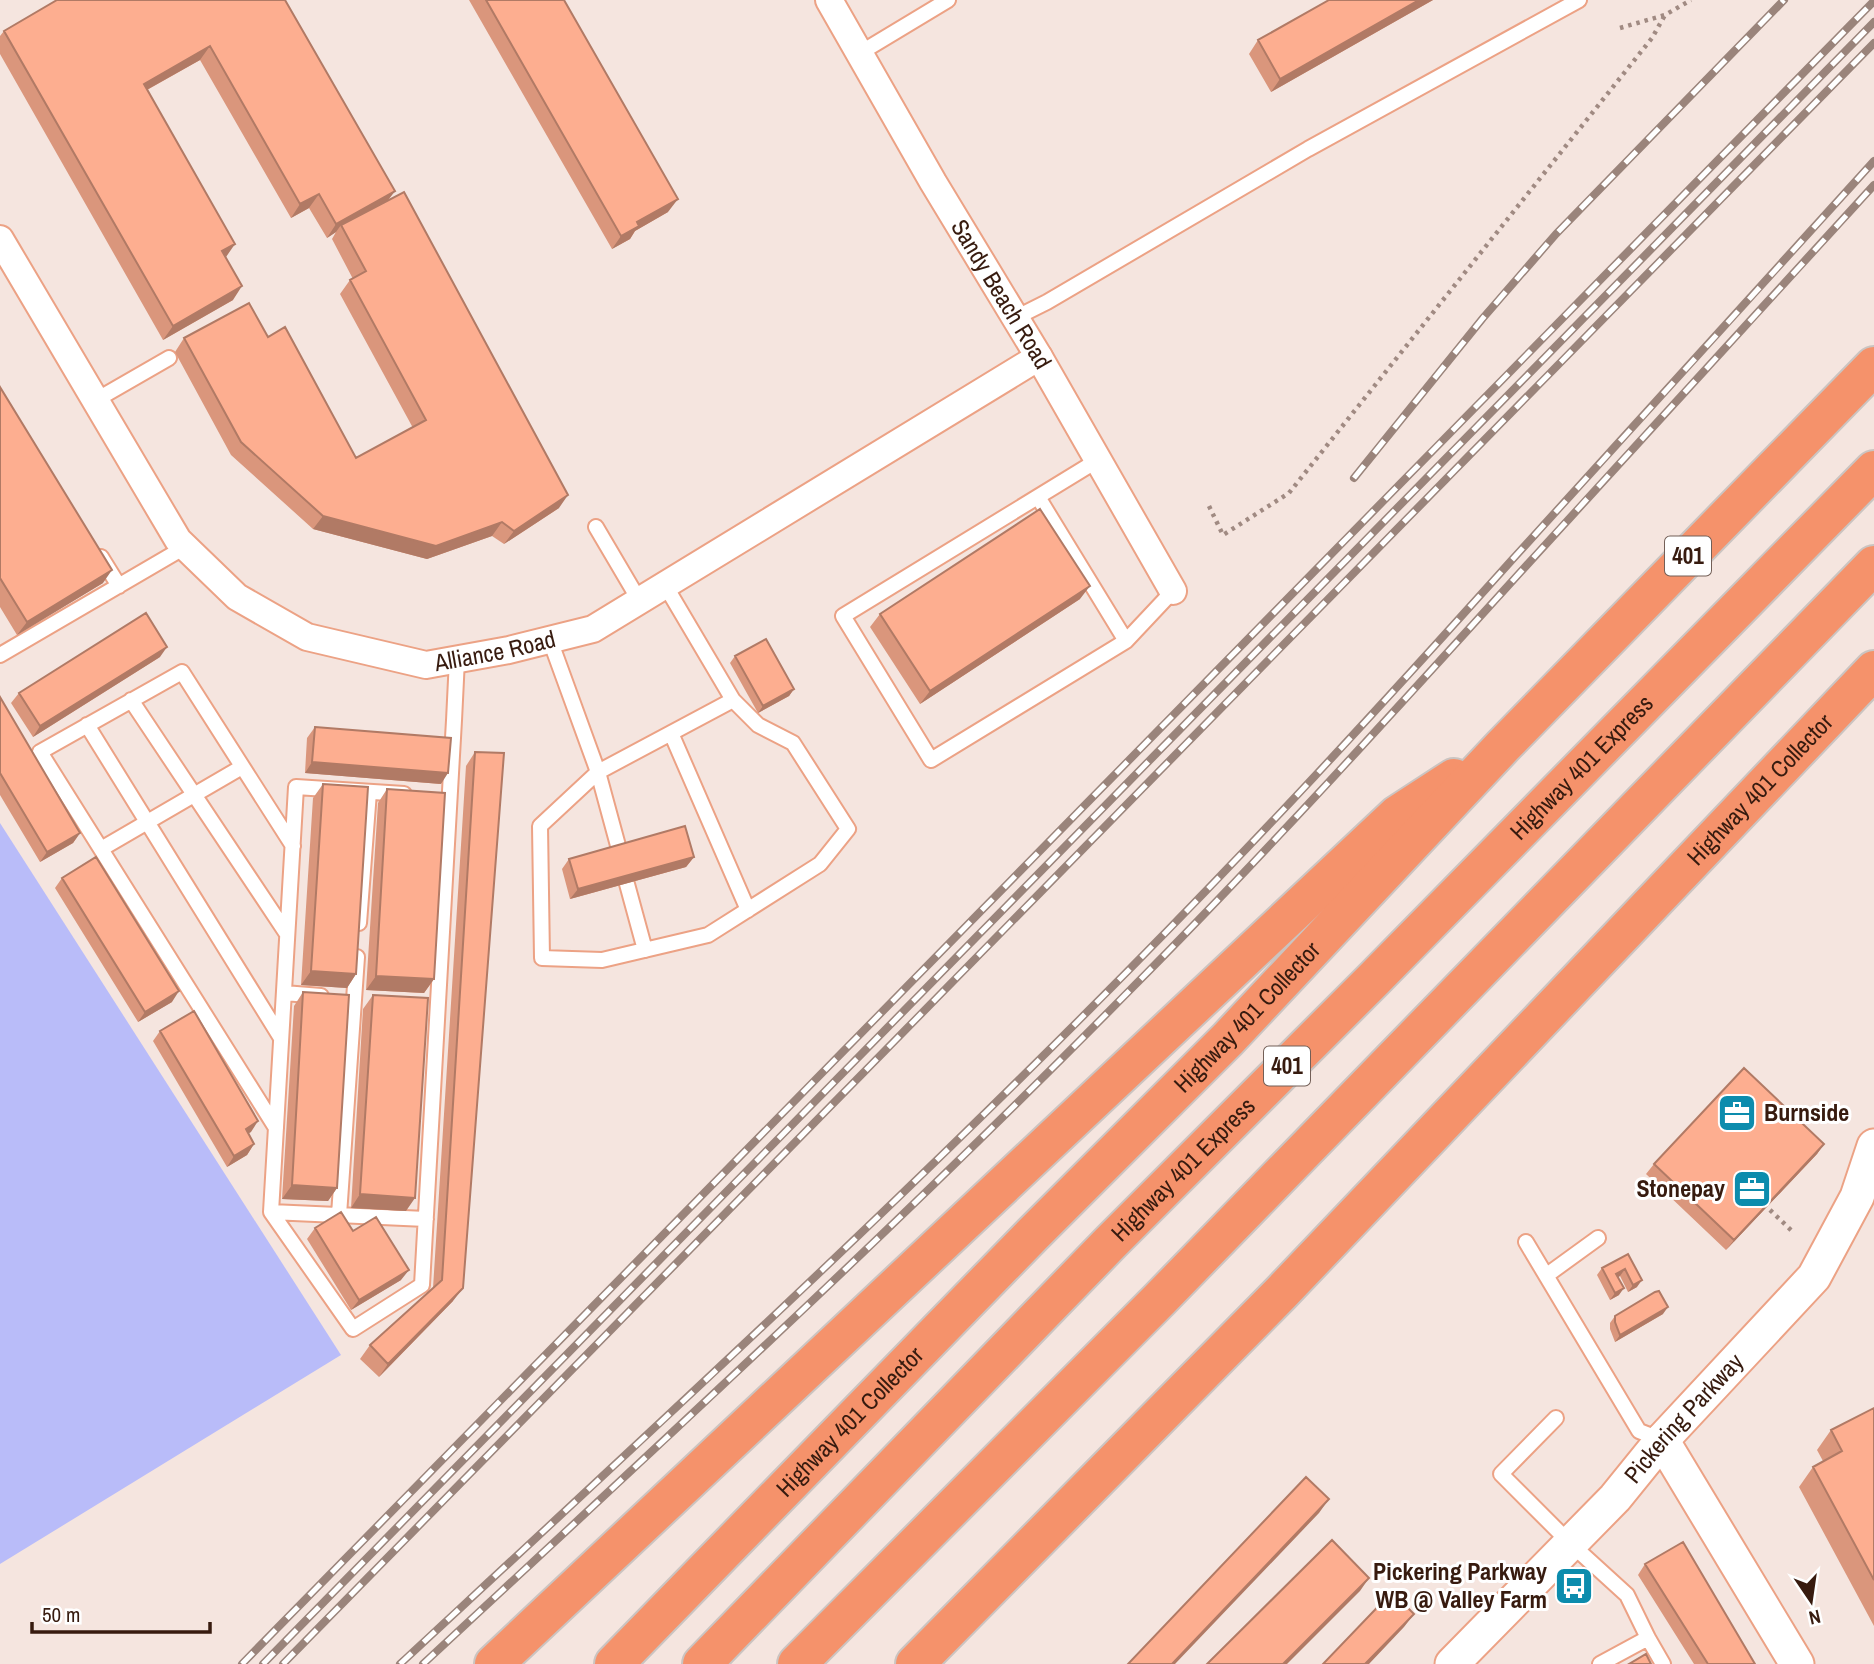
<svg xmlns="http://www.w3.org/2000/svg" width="1874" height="1664" font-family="'Archivo Narrow',sans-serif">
  <rect width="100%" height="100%" fill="#f5e5df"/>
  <path fill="#b9bcf9" d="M 0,823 L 341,1355 L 0,1564 Z"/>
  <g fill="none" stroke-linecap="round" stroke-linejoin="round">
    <g stroke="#eca285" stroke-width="18">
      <path id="service" d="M 860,53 L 948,0
        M 1015,318 L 1047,302 L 1308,149 L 1579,0
        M 96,400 L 169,358
        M 1098,460 L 843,616 L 931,760 L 1126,641 L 1173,591
        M 1038,497 L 1126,641
        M 596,527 L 639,600
        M 101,557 L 119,586
        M 665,585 L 733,700 L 758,725 L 793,743 L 848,829 L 820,864 L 708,935 L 602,960 L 542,958 L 540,826 L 598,772 L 733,700
        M 550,640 L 598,772 L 620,853
        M 0,655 L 185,547
        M 131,700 L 287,934
        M 87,725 L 281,1038
        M 671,733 L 748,910
        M 101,849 L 242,767
        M 627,884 L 645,950
        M 359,923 L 369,792
        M 284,993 L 321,996
        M 276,1128 L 40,752 L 182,672 L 293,846
        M 271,1212 L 296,787 L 404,794
        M 339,1215 L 357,957
        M 426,1219 L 271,1212 L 353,1329 L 422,1285 C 435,1077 447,868 457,659
        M 1526,1242 L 1639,1431 L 1662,1440
        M 1547,1275 L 1598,1238
        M 1556,1418 L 1501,1474 L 1571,1544 L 1627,1595 L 1648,1638 L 1663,1664
        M 1600,1664 L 1648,1638"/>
    </g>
    <g stroke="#eca285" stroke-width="30">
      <g id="minor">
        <path id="s1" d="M 829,0 L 933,182 L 1039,357 L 1173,591"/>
        <path id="s2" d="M 0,239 L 178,540 L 237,597 L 307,637 L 426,665 L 509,650 L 593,629 L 1039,357"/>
      </g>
    </g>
    <g stroke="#eca285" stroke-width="37">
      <g id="tertiary">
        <path d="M 1662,1440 L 1797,1664"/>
        <path id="s3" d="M 1452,1664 L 1615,1498 L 1662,1440 L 1814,1277 L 1857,1197 L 1874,1146"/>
      </g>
    </g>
    <g stroke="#cbc4c1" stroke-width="42">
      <g id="motorway">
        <path d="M 494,1664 L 1397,815 L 1454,778"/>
        <path id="s4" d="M 614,1664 L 1033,1234 L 1228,1039 L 1503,746 L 1874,366"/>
        <path id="s5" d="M 702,1664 L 1110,1243 L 1374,979 L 1874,470"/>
        <path d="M 797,1664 L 1160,1299 L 1874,565"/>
        <path id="s6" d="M 915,1664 L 1281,1293 L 1874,670"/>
      </g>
    </g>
    <path stroke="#a08a82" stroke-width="4.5" stroke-dasharray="3.5 5" stroke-linecap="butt" d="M 1620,28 L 1665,15 L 1691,0
      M 1209,506 L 1223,535 L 1289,493 L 1652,38 L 1665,15
      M 1770,1210 L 1792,1231"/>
    <use href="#service" stroke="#fff" stroke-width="14"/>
    <use href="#minor" stroke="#fff" stroke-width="26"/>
    <use href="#tertiary" stroke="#fff" stroke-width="33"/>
    <use href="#motorway" stroke="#f5926b" stroke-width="38"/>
    <g stroke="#9a847b" stroke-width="8">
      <path id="rail" d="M 1354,478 L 1483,318 L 1556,234 L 1784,0
        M 242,1664 L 1874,1
        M 263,1664 L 1874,22
        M 283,1664 L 1874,43
        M 400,1664 C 687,1398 976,1133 1246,849 C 1336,755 1424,658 1511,561 C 1632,428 1753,295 1874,161
        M 423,1664 C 662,1442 903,1221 1132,988 C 1264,855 1390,716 1516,577 C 1635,446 1755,316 1874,185"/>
    </g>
    <use href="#rail" stroke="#fff" stroke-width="5" stroke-dasharray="16" stroke-linecap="butt"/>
  </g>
  <path fill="#da967c" d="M 285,0 L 395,191 L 388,200 L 559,508 L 504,544 L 492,536 L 427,559 L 313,529 L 231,455 L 175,352 L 184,338 L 268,337 L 356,458 L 413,428 L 340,294 L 350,280 L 353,279 L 332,239 L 336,232 L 327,238 L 309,208 L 291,218 L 200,60 L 147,90 L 226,257 L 233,300 L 163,340 L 0,54 L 0,36 L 4,31 Z
    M 469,0 L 564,0 L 668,212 L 635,231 L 630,239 L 612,249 Z
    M 1329,0 L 1433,0 L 1271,92 L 1249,54 L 1258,40 Z
    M 0,387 L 103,583 L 17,635 L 0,607 Z
    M 1080,599 L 920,704 L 870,627 L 880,614 Z
    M 735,656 L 794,689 L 789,696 L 758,713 L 730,663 Z
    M 160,657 L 33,737 L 11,703 L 19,693 Z
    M 0,697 L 80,833 L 73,843 L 40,862 L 0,795 Z
    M 315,727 L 441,784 L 305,773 L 307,738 Z
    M 475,752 L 453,1301 L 379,1377 L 360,1359 L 370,1345 L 433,1288 L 466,766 Z
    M 323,784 L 356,974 L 347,988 L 301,985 L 313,798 Z
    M 387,789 L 434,979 L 424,993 L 366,990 L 378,803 Z
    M 694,857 L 686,867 L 570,899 L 562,869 L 569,859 Z
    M 62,878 L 172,1002 L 138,1022 L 55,888 Z
    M 303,992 L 337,1188 L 328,1201 L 282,1199 L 294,1006 Z
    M 373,995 L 406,1211 L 351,1208 L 363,1009 Z
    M 160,1031 L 251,1132 L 248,1133 L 254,1144 L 247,1155 L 227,1167 L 153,1041 Z
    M 1824,1144 L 1817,1154 L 1726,1250 L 1646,1174 L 1654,1164 Z
    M 315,1228 L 353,1231 L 401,1280 L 351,1310 L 307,1239 Z
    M 1628,1254 L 1637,1287 L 1628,1292 L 1620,1276 L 1618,1277 L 1619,1295 L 1610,1300 L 1597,1275 L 1602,1268 Z
    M 1663,1314 L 1615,1342 L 1610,1329 L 1610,1323 L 1615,1316 Z
    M 1874,1408 L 1874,1626 L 1799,1487 L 1813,1467 L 1823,1461 L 1817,1450 L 1831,1430 Z
    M 1645,1564 L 1755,1664 L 1694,1664 L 1638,1575 Z"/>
  <path fill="#b17a65" d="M 1419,0 L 1433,0 L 1271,92 L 1280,79 Z
    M 210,46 L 200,60 L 134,97 L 144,84 Z
    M 395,191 L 385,204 L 341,225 L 336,232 L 327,238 L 336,224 Z
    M 319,194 L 309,208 L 291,218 L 300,204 Z
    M 678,199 L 668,212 L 635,231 L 630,239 L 612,249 L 621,236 L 637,222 Z
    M 235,244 L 226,257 L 222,251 Z
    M 242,286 L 233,300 L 163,340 L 173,326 Z
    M 568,495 L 559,508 L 504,544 L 514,531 Z
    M 323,516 L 502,522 L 492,536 L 427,559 L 313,529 Z
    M 112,570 L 103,583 L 17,635 L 27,622 Z
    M 1090,586 L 1080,599 L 920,704 L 930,691 Z
    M 167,647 L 160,657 L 33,737 L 40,726 Z
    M 794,689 L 789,696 L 758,713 L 763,706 Z
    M 312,762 L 448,773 L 441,784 L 305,773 Z
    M 80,833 L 73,843 L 40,862 L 47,852 Z
    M 694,857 L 686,867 L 570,899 L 578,889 Z
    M 311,971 L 356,974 L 347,988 L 301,985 Z
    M 376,976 L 434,979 L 424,993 L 366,990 Z
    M 179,991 L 172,1002 L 138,1022 L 145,1012 Z
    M 258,1121 L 251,1132 L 238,1139 L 246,1129 Z
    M 254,1144 L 247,1155 L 227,1167 L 234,1156 Z
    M 1824,1144 L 1817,1154 L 1726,1250 L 1734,1240 Z
    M 292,1185 L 337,1188 L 328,1201 L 282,1199 Z
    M 360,1194 L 415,1198 L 406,1211 L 351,1208 Z
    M 1625,1269 L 1620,1276 L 1611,1281 L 1616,1274 Z
    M 409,1270 L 401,1280 L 351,1310 L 359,1300 Z
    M 1642,1280 L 1637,1287 L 1628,1292 L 1633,1285 Z
    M 463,1288 L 453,1301 L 379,1377 L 388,1364 Z
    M 1624,1288 L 1619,1295 L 1610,1300 L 1615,1293 Z
    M 1668,1307 L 1663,1314 L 1615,1342 L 1620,1335 Z
    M 1329,1499 L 1319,1513 L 1175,1664 L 1172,1664 Z
    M 1369,1578 L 1360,1591 L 1287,1664 L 1283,1664 Z
    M 1414,1614 L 1404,1627 L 1369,1664 L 1365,1664 Z"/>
  <path fill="#fdae90" stroke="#b17a65" stroke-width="2" d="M 57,0 L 285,0 L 395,191 L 336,224 L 319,194 L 300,204 L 210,46 L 144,84 L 235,244 L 222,251 L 242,286 L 173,326 L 4,31 Z
    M 486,0 L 564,0 L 678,199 L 637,222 L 639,226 L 621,236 Z
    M 1329,0 L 1419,0 L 1280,79 L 1258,40 Z
    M 404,192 L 568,495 L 514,531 L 502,522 L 436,546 L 323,516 L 241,442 L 184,338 L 249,303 L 268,337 L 285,327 L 356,458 L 426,420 L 350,280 L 366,271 L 341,225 Z
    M 0,387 L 112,570 L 27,622 L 0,578 Z
    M 1040,509 L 1090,586 L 930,691 L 880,614 Z
    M 146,613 L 167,647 L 40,726 L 19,693 Z
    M 766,639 L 794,689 L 763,706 L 735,656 Z
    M 0,697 L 80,833 L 47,852 L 0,773 Z
    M 315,727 L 451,738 L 448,773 L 312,762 Z
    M 475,752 L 504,753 L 463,1288 L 388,1364 L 370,1345 L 442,1280 Z
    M 323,784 L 368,787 L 356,974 L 311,971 Z
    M 387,789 L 445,793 L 434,979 L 376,976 Z
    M 685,826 L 694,857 L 578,889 L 569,859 Z
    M 96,857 L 179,991 L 145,1012 L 62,878 Z
    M 303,992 L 349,995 L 337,1188 L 292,1185 Z
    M 373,995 L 428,998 L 415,1198 L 360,1194 Z
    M 194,1011 L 258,1121 L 246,1129 L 254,1144 L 234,1156 L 160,1031 Z
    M 1744,1068 L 1824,1144 L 1734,1240 L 1654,1164 Z
    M 341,1212 L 353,1231 L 376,1217 L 409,1270 L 359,1300 L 315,1228 Z
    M 1628,1254 L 1642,1280 L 1633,1285 L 1625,1269 L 1616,1274 L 1624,1288 L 1615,1293 L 1602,1268 Z
    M 1659,1291 L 1668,1307 L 1620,1335 L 1615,1322 L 1615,1316 L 1655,1292 Z
    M 1874,1408 L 1874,1580 L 1813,1467 L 1842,1451 L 1831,1430 Z
    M 1306,1477 L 1329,1499 L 1172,1664 L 1128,1664 Z
    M 1332,1540 L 1369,1578 L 1283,1664 L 1207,1664 Z
    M 1683,1542 L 1755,1664 L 1708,1664 L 1645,1564 Z
    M 1392,1592 L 1414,1614 L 1365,1664 L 1323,1664 Z
    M 1646,1654 L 1651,1664 L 1629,1664 Z"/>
  <defs>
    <g id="office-square" transform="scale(2.0125)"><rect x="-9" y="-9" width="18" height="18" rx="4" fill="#0c8cad" stroke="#fff"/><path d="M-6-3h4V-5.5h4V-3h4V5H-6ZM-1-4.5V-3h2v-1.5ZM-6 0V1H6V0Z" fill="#fff"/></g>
    <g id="bus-square" transform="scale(2.0125)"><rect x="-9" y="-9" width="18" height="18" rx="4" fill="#0c8cad" stroke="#fff"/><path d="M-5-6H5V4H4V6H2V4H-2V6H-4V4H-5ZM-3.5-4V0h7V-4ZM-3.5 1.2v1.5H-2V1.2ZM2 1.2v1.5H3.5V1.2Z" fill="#fff"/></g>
  </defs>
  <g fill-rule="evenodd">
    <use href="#office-square" x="1737" y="1113"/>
    <use href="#office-square" x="1752" y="1189"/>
    <use href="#bus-square" x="1574" y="1586"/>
  </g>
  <g text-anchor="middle" stroke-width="6" stroke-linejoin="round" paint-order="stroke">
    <g fill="#fff" stroke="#735f57" stroke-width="2">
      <rect x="1665" y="536.5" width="46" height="39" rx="5"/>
      <rect x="1264" y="1046.5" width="46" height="39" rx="5"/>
    </g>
    <g font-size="23" font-weight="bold" fill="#371b0f">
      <text x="1688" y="564">401</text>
      <text x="1287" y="1074">401</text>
    </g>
    <g font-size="24" fill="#371b0f" stroke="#fff">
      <text dy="8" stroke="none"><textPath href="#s1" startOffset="341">Sandy Beach Road</textPath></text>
      <text dy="8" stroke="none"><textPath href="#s2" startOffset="705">Alliance Road</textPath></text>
      <text dy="8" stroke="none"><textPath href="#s5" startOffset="1256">Highway 401 Express</textPath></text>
      <text dy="8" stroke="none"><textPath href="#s6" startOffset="1216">Highway 401 Collector</textPath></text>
      <text dy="8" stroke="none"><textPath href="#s4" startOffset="905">Highway 401 Collector</textPath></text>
      <text dy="8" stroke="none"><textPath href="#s5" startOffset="690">Highway 401 Express</textPath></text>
      <text dy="8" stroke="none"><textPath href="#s3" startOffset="338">Pickering Parkway</textPath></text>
      <text dy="8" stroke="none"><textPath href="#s4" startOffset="338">Highway 401 Collector</textPath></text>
    </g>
    <g font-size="24" font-weight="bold" fill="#371b0f" stroke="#fff" text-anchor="end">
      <text x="1764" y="1121" text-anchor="start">Burnside</text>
      <text x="1725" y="1197">Stonepay</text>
      <text x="1547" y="1580">Pickering Parkway<tspan x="1547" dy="28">WB @ Valley Farm</tspan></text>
    </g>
  </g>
  <g transform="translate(1811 1601) rotate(167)" stroke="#ffffff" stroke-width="5" paint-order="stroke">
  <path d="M0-5L12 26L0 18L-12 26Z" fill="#371b0f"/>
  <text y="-10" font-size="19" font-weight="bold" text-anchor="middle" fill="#371b0f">N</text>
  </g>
  <path d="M32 1622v10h178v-10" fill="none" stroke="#371b0f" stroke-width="3.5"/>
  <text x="42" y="1622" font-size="21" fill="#371b0f" stroke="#ffffff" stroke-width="5" paint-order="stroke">50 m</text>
</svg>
